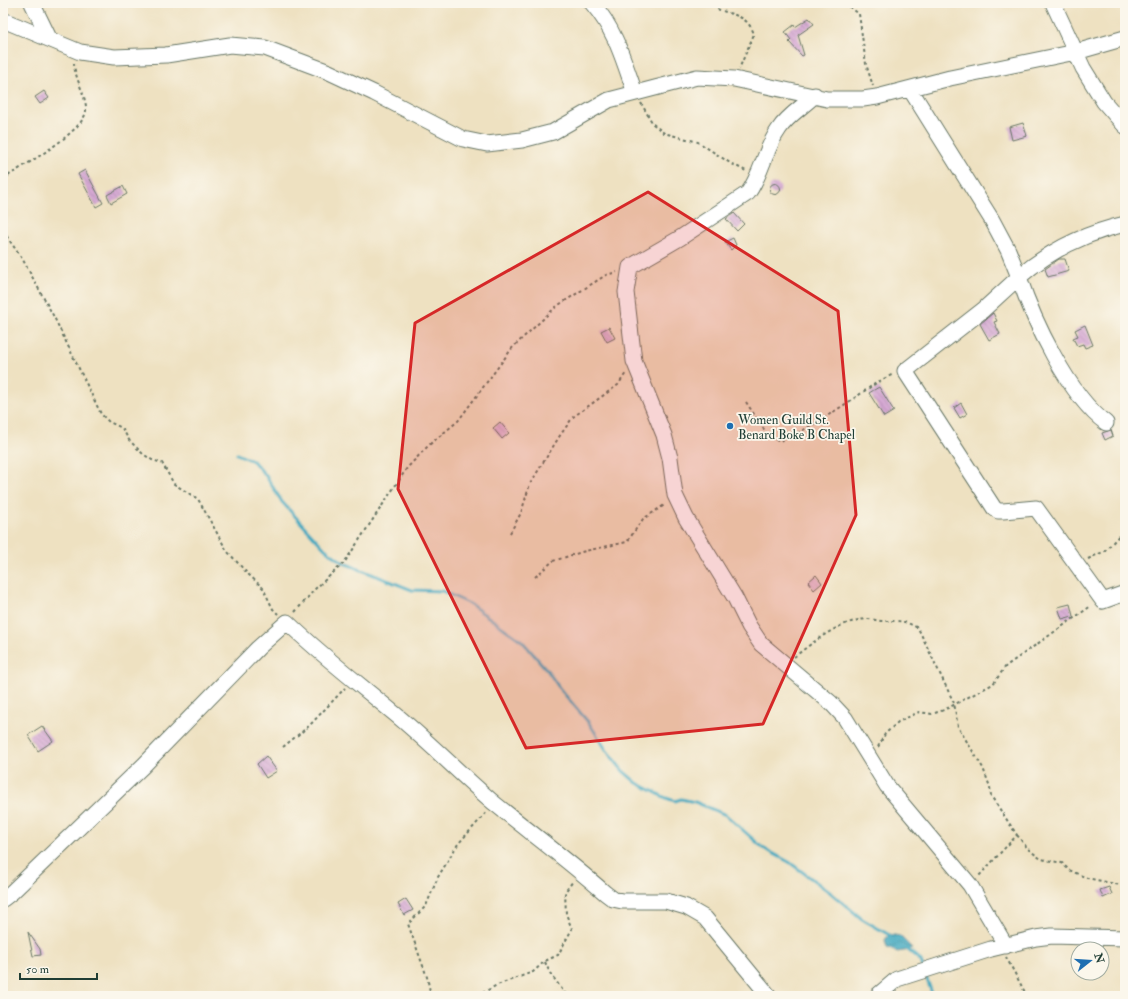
<svg xmlns="http://www.w3.org/2000/svg" width="1128" height="999" font-family="'IM FELL Double Pica',serif">
  <defs>
    <pattern id="water-waves" width="16" height="10" patternUnits="userSpaceOnUse"><rect width="16" height="10" fill="#40a8c0"/><path d="M0 5q4-4 8 0t8 0" fill="none" stroke="#358a9d"/></pattern>
    <pattern id="building-back-hatch" width="6" height="6" patternUnits="userSpaceOnUse"><rect width="6" height="6" fill="#d5a8d3"/><path d="M-1 5l2 2M0 0l6 6M5-1l2 2" fill="none" stroke="#ac8aac"/></pattern>
  </defs>
  <rect width="100%" height="100%" fill="#fbf7ec"/>
  <filter id="ink" filterUnits="userSpaceOnUse"><feTurbulence type="fractalNoise" baseFrequency=".025" numOctaves="2"/><feDisplacementMap in="SourceGraphic" scale="8" xChannelSelector="R" yChannelSelector="G"/><feConvolveMatrix kernelMatrix="1 2 1 2 8 2 1 2 1" color-interpolation-filters="sRGB"/></filter>
  <filter id="wash" filterUnits="userSpaceOnUse"><feTurbulence type="fractalNoise" baseFrequency=".012" numOctaves="4" result="noise"/><feDisplacementMap in="SourceGraphic" scale="16" xChannelSelector="R" yChannelSelector="G"/><feGaussianBlur stdDeviation="0.9" result="paint"/><feColorMatrix in="noise" values="0 0 0 0 0 0 0 0 0 0 0 0 0 0 0 0 0 1.4 0 .05"/><feComposite in="paint" operator="in"/></filter>
  <g filter="url(#wash)">
    <rect width="100%" height="100%" fill="#eee1c1"/>
    <path fill="url(#water-waves)" stroke="#30727a" d="M 889,934 L 900,936 L 912,948 L 910,950 L 897,952 L 887,948 L 885,940 Z"/>
    <g fill="none" stroke-linecap="round" stroke-linejoin="round">
      <path stroke="#40a8c0" stroke-width="3" d="M 237,454 L 253,461 L 266,476 L 282,502 L 325,549 L 344,563 L 412,590 L 442,591 L 470,604 L 522,641 L 547,670 L 560,689 L 589,723 L 607,751 L 623,771 L 637,783 L 666,798 L 675,801 L 681,799 L 695,802 L 726,815 L 763,848 L 789,862 L 831,893 L 862,919 L 891,936
        M 907,949 L 921,961 L 923,967
        M 925,974 L 933,996"/>
    </g>
    <g id="blocks">
      <path fill="url(#building-back-hatch)" d="M 809,18 L 814,24 L 798,35 L 804,55 L 802,56 L 789,42 L 791,40 L 785,32 L 794,25 L 795,27 Z
        M 44,91 L 49,98 L 40,104 L 35,97 Z
        M 1023,123 L 1027,136 L 1012,140 L 1009,127 Z
        M 85,170 L 103,203 L 96,207 L 78,174 Z
        M769.5 189a5.5 5.5 0 1 1 11 0a5.5 5.5 0 1 1-11 0Z
        M 123,186 L 127,194 L 111,203 L 107,195 Z
        M 734,213 L 744,224 L 737,231 L 726,219 Z
        M 733,238 L 736,245 L 731,250 L 725,242 Z
        M 1059,259 L 1065,259 L 1069,271 L 1048,277 L 1045,269 Z
        M 993,313 L 997,321 L 994,322 L 1000,334 L 989,340 L 980,324 Z
        M 1085,325 L 1093,345 L 1085,348 L 1083,344 L 1077,346 L 1073,338 L 1078,336 L 1075,330 Z
        M 609,327 L 615,338 L 607,342 L 601,331 Z
        M 879,387 L 894,411 L 884,417 L 869,393 Z
        M 961,403 L 967,414 L 960,418 L 954,408 Z
        M 500,422 L 509,433 L 502,439 L 493,428 Z
        M 1111,430 L 1113,436 L 1105,440 L 1102,433 Z
        M 816,575 L 822,583 L 814,590 L 808,582 Z
        M 1070,604 L 1073,616 L 1062,619 L 1058,607 Z
        M 42,726 L 53,741 L 38,751 L 28,735 Z
        M 266,756 L 277,771 L 266,778 L 257,764 Z
        M 1109,887 L 1112,894 L 1103,898 L 1100,890 Z
        M 406,899 L 413,910 L 404,915 L 398,904 Z
        M 28,932 L 40,949 L 41,955 L 33,956 Z"/>
    </g>
  </g>
  <g filter="url(#ink)">
    <use href="#blocks" fill-opacity="0" stroke="#677665" stroke-width="1"/>
    <g fill="none" stroke-linecap="round" stroke-linejoin="round">
      <g stroke="#677665" stroke-width="17">
        <path id="minor" d="M 32,3 L 49,38
          M 592,3 C 616,31 623,59 635,93
          M 1053,3 L 1083,68 L 1104,102 L 1125,126
          M 3,20 L 80,52 L 114,57 L 166,55 L 230,45 L 265,48 L 329,72 L 374,93 L 463,139 L 487,144 L 522,140 L 553,132 L 609,100 L 697,77 L 734,79 L 827,99 L 863,99 L 877,97 L 950,78 L 1076,52 L 1125,38
          M 910,89 L 992,220 L 1008,250 L 1019,277 L 983,310 L 905,371 L 994,508 L 998,511 L 1003,511 L 1036,508 L 1103,601 L 1125,593
          M 815,95 C 803,107 788,115 779,129 C 765,148 762,174 748,193 L 680,238 L 630,267 L 626,292 L 634,361 L 664,435 L 670,458 L 675,495 L 686,518 L 735,598 L 749,626 L 761,644 L 831,703 L 845,718 L 887,786 L 970,885 L 1006,946
          M 1106,423 C 1069,396 1033,320 1019,277 C 1049,251 1086,233 1125,224
          M 3,899 L 12,892 L 144,765 L 258,648 L 287,622 C 321,655 358,683 395,714 C 429,742 460,774 494,803 C 531,833 569,861 605,893 L 613,899 L 622,901 L 666,901 L 686,907 L 705,918 L 769,996
          M 877,996 L 897,979 L 991,949 L 1036,938 L 1052,936 L 1125,938"/>
      </g>
      <path stroke="#677665" stroke-width="2" stroke-dasharray="3 3" stroke-linecap="butt" d="M 845,3 L 859,14 L 866,64 L 873,86
        M 717,9 C 735,16 747,15 754,34 L 739,69
        M 641,103 L 653,124 L 664,133 L 698,142 L 730,163 L 746,171
        M 3,179 C 21,167 86,131 86,110 C 87,97 74,77 74,63
        M 3,231 L 23,260 L 54,317 L 101,414 L 109,422 L 122,428 L 129,440 L 143,454 L 152,460 L 162,463 L 174,484 L 198,499 L 227,551 L 247,573 L 263,588 L 273,609 L 278,614
        M 746,402 L 767,434 L 780,441 C 805,431 827,416 850,401 C 865,391 877,381 894,374
        M 510,533 L 521,513 L 530,484 L 559,437 L 573,417 L 618,385 L 626,373
        M 1088,559 L 1105,551 L 1125,529
        M 535,577 L 553,561 L 585,551 L 627,542 L 643,519 L 666,504
        M 295,612 L 316,588 L 344,563 L 407,468 L 429,445 L 458,421 L 513,347 L 557,306 L 606,275 L 617,272
        M 794,657 C 815,641 840,620 868,619 C 873,619 878,621 883,621 C 900,621 903,620 918,628 L 954,703 L 958,727 L 983,768 L 990,787 L 991,796 L 1017,835 L 978,877
        M 283,747 L 309,726 L 345,688
        M 878,747 L 885,734 L 898,722 L 919,712 L 932,714 L 944,710 L 993,684 L 1006,666 L 1091,606
        M 1017,835 L 1028,849 L 1041,859 L 1062,863 L 1069,870 L 1087,878 L 1125,886
        M 1006,957 L 1027,996
        M 545,962 L 550,973 L 567,996
        M 431,996 L 427,977 L 408,924 L 426,906 L 438,877 L 458,844 L 486,813
        M 477,996 L 497,985 L 533,972 L 545,961 L 558,955 L 572,929 L 566,914 L 565,892 L 573,881"/>
      <use href="#minor" stroke="#fff" stroke-width="15"/>
    </g>
  </g>
  <path fill="#d62828" fill-opacity="0.2" stroke="#d62828" stroke-width="3" stroke-linejoin="round" d="M 648,192 L 838,311 L 856,515 L 763,724 L 526,748 L 398,489 L 415,323 Z"/>
  <circle fill="#1f6fb2" stroke="#fbf7ec" stroke-width="1.5" cx="730" cy="426" r="4"/>
  <g text-anchor="middle" stroke-width="3.5" stroke-linejoin="round" paint-order="stroke">
    <g font-size="13" fill="#1f3d34" stroke="#fbf7ec" text-anchor="start">
      <text x="738" y="424">Women Guild St.<tspan x="738" dy="15">Benard Boke B Chapel</tspan></text>
    </g>
  </g>
  <rect width="1128" height="999" fill="none" stroke="#fbf7ec" stroke-width="16"/>
  <g transform="translate(1090 961) rotate(73)"><circle r="19" fill="#fbf7ec" stroke="#a3ada2"/>
  <path d="M0-3L7 15L0 10L-7 15Z" fill="#1f6fb2"/>
  <text y="-6" font-size="11" font-weight="bold" text-anchor="middle" fill="#1f3d34">N</text>
  </g>
  <path d="M20 973v6h77v-6" fill="none" stroke="#1f3d34" stroke-width="2"/>
  <text x="26" y="973" font-size="12" fill="#1f3d34" stroke="#fbf7ec" stroke-width="3" paint-order="stroke">50 m</text>
</svg>
